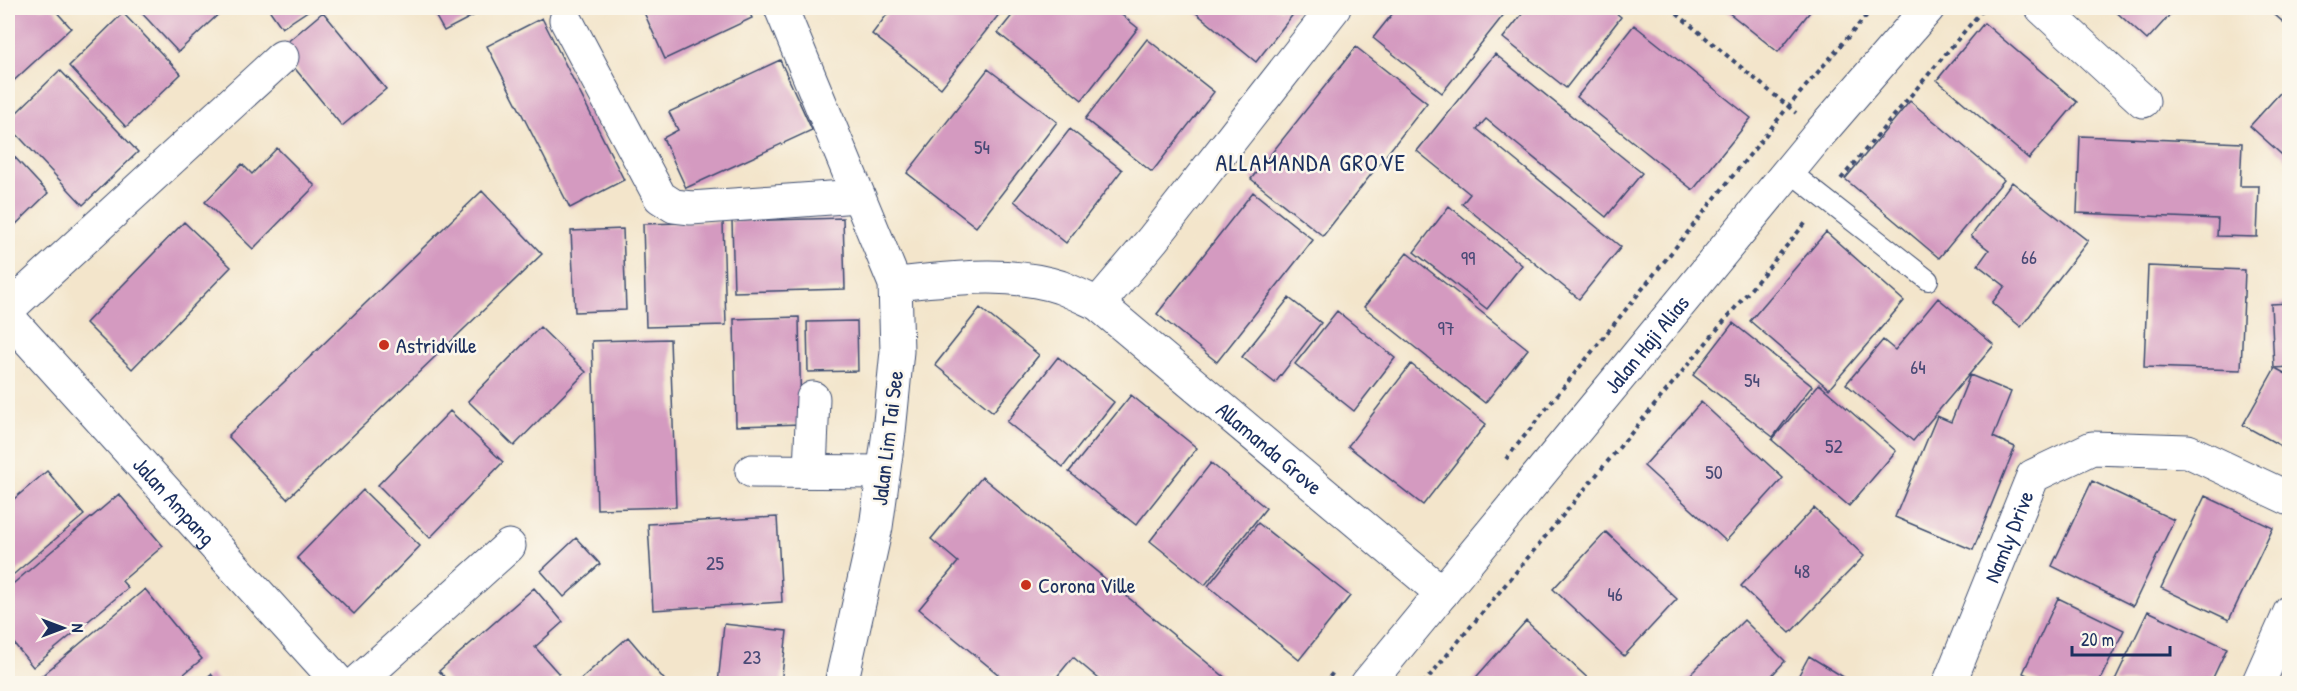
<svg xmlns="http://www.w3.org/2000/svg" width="2297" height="691" font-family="'Patrick Hand',sans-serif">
  <rect width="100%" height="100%" fill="#fbf7ec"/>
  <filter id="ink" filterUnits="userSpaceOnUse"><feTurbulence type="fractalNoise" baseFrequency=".0167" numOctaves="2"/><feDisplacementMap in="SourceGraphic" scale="12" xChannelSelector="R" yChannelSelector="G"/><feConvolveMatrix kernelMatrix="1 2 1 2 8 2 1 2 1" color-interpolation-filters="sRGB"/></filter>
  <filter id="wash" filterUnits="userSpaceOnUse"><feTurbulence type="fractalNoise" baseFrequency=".008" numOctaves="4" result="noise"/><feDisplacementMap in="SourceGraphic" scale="24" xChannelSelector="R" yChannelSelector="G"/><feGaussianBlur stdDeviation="1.35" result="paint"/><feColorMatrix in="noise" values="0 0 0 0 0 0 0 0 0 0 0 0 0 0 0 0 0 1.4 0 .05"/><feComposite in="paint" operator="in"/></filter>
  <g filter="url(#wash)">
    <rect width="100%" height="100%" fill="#f3e5cb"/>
    <g id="blocks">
      <path fill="#d49ac0" d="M 8,8 L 53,8 L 71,28 L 8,86 Z
        M 137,8 L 225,8 L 178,52 Z
        M 268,8 L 312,8 L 282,28 Z
        M 431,8 L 488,8 L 444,31 Z
        M 642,8 L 747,8 L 752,18 L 665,59 Z
        M 892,8 L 1004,8 L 941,88 L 872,34 Z
        M 1018,8 L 1113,8 L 1138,28 L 1082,100 L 998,33 Z
        M 1190,8 L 1298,8 L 1256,62 Z
        M 1397,8 L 1509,8 L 1442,93 L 1373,38 Z
        M 1527,8 L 1610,8 L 1621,17 L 1566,88 L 1503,38 Z
        M 1723,8 L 1813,8 L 1778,52 Z
        M 2112,8 L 2176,8 L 2147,40 Z
        M 2267,8 L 2290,8 L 2290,28 Z
        M 323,12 L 386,89 L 342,126 L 279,49 Z
        M 123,13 L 181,74 L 126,127 L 69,66 Z
        M 542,18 L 624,180 L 570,208 L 487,46 Z
        M 1984,23 L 2077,102 L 2029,159 L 1937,80 Z
        M 1634,25 L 1751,118 L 1693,190 L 1577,97 Z
        M 1147,39 L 1214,92 L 1152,172 L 1085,119 Z
        M 1356,47 L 1427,103 L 1323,236 L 1251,179 Z
        M 1495,54 L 1642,173 L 1606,217 L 1486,119 L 1477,129 L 1621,247 L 1579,299 L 1462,204 L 1470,194 L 1417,151 Z
        M 780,60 L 812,130 L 686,188 L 663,138 L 678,130 L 669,112 Z
        M 988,69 L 1057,122 L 976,227 L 907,173 Z
        M 60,70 L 138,152 L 83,205 L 8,125 L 8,121 Z
        M 2290,82 L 2290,162 L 2250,126 Z
        M 1910,101 L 2004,180 L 1939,258 L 1845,179 Z
        M 1070,129 L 1122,170 L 1066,243 L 1014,201 Z
        M 2080,136 L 2242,143 L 2240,186 L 2259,186 L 2257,237 L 2217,236 L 2218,219 L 2077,213 Z
        M 277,148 L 315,186 L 253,249 L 205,202 L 242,164 L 252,174 Z
        M 8,150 L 48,193 L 8,232 Z
        M 2012,182 L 2088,241 L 2021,327 L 1992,303 L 2005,286 L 1978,265 L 1989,250 L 1971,236 Z
        M 482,191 L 542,254 L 287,499 L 228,436 Z
        M 1253,192 L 1313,240 L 1217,362 L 1157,314 Z
        M 1449,206 L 1522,265 L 1487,309 L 1414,252 Z
        M 843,218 L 845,289 L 734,292 L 732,221 Z
        M 184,222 L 231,267 L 132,369 L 86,323 Z
        M 723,222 L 726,325 L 646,327 L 643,224 Z
        M 623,229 L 626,310 L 575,312 L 571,231 Z
        M 1826,232 L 1904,301 L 1829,389 L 1750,321 Z
        M 1407,253 L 1528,349 L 1485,403 L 1364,307 Z
        M 2148,266 L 2245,270 L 2241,370 L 2144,367 Z
        M 1289,298 L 1321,323 L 1275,383 L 1242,357 Z
        M 1938,298 L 1994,345 L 1913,441 L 1846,384 L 1883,340 L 1895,350 Z
        M 2290,303 L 2290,367 L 2274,368 L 2271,304 Z
        M 980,308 L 1039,355 L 993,412 L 935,365 Z
        M 1337,311 L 1395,358 L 1354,411 L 1295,364 Z
        M 799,317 L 801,424 L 736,426 L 734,319 Z
        M 857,321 L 858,371 L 808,372 L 807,322 Z
        M 1733,323 L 1812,386 L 1773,437 L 1693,375 Z
        M 540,327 L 586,372 L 514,446 L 468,401 Z
        M 670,339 L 676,507 L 597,509 L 592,341 Z
        M 1058,357 L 1114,402 L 1063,467 L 1007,422 Z
        M 1411,364 L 1486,424 L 1423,505 L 1348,446 Z
        M 2275,368 L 2290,376 L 2290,451 L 2243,425 Z
        M 1970,375 L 2011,392 L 1993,437 L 2015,447 L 1973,550 L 1895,517 L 1937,416 L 1951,422 Z
        M 1819,384 L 1896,451 L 1849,506 L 1772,440 Z
        M 1131,395 L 1197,448 L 1136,525 L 1069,472 Z
        M 1701,402 L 1783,478 L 1726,541 L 1644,466 Z
        M 450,411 L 503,462 L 430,538 L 378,485 Z
        M 1211,463 L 1266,508 L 1205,585 L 1150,541 Z
        M 47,471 L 84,515 L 8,579 L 8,504 Z
        M 982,477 L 1233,684 L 1105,684 L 1073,657 L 1051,684 L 1010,684 L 919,609 L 958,562 L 931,539 Z
        M 2092,481 L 2174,520 L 2133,606 L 2052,566 Z
        M 363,490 L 420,546 L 354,614 L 297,558 Z
        M 119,494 L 163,546 L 122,581 L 128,588 L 33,667 L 8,636 L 8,588 Z
        M 2205,496 L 2273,528 L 2229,620 L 2161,588 Z
        M 1814,508 L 1864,556 L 1790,633 L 1741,586 Z
        M 777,517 L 782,602 L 653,610 L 648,524 Z
        M 1258,523 L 1350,596 L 1299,660 L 1208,586 Z
        M 1606,532 L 1677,599 L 1624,656 L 1553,589 Z
        M 576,538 L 600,564 L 564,597 L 541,571 Z
        M 534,588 L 563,622 L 535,647 L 559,674 L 548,684 L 451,684 L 439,671 Z
        M 145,589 L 202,659 L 172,684 L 32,684 Z
        M 2058,598 L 2124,630 L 2098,684 L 2044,684 L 2023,673 Z
        M 2148,611 L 2227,648 L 2210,684 L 2114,682 Z
        M 1744,620 L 1785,661 L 1764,684 L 1686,684 L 1684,681 Z
        M 1526,621 L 1594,684 L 1470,684 Z
        M 724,624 L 787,631 L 781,684 L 718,684 Z
        M 628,637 L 668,684 L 575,684 Z
        M 1809,656 L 1855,684 L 1794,684 Z
        M 211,674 L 219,684 L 199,684 Z"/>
    </g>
  </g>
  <g filter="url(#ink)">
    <use href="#blocks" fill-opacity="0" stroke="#3b4a6e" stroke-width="1.5"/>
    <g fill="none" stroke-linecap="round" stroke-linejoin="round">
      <g stroke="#3b4a6e" stroke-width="22">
        <path id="service" d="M 1789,171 L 1928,280"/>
      </g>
      <g stroke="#3b4a6e" stroke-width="35">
        <g id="minor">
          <path d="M 781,8 L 895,284 L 897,351 L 889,432 L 876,527 L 841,684"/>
          <path d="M 2042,8 L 2143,101"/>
          <path d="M 566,20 L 660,197 L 674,206 L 691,208 L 858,196"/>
          <path id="s1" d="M 895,284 C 950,279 1006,270 1060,287 C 1073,292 1085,298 1098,304 L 1442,593"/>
          <path d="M 1098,304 L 1153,239 L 1334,8"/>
          <path d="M 8,309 L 282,57"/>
          <path id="s2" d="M 8,317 L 340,684"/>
          <path d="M 752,471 L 883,472"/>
          <path d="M 810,471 L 813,398"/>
          <path d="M 356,684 L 509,546"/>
          <path id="s3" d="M 1367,684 L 1821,132 L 1928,8"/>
          <path id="s4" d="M 1949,684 L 2033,476 L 2092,448 L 2188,451 L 2290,499"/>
          <path d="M 2258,684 L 2290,612"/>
        </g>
      </g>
      <path stroke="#3b4a6e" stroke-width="4" stroke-dasharray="4.5 4.5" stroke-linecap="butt" d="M 1670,8 L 1796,113
        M 1841,179 L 1984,8
        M 1506,459 L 1788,107 L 1873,8
        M 1324,684 L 1335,670
        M 1423,684 L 1808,220"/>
      <use href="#service" stroke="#fff" stroke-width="20"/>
      <use href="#minor" stroke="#fff" stroke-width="33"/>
    </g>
  </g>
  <g fill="#c8321e" stroke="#fbf7ec" stroke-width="2">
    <circle cx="384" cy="345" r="6"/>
    <circle cx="1026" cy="585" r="6"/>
  </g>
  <g text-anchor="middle" stroke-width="5" stroke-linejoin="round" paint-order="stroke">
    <g font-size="20" fill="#494a76">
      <text x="982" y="154">54</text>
      <text x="2029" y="264">66</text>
      <text x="1468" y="265">99</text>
      <text x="1446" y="335">97</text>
      <text x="1918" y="374">64</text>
      <text x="1752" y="387">54</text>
      <text x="1834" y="453">52</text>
      <text x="1714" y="479">50</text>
      <text x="715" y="570">25</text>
      <text x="1802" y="578">48</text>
      <text x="1615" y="601">46</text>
      <text x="752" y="664">23</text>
    </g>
    <g font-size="22" fill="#1b2f5e" stroke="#fbf7ec" text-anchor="start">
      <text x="396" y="353">Astridville</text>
      <text x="1038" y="593">Corona Ville</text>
    </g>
    <g font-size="22" fill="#1b2f5e" stroke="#fbf7ec">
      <text dy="8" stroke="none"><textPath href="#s3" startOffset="440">Jalan Haji Alias</textPath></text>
      <text transform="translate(887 438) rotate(-83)" y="8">Jalan Lim Tai See</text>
      <text dy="8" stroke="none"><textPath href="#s1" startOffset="432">Allamanda Grove</textPath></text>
      <text dy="8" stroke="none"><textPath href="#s2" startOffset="248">Jalan Ampang</textPath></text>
      <text dy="8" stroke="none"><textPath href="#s4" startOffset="159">Namly Drive</textPath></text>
    </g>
    <g font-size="24" letter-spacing="1.5" fill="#1b2f5e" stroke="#fbf7ec">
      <text x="1311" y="171">ALLAMANDA GROVE</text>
    </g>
  </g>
  <rect width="2297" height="691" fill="none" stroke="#fbf7ec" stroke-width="30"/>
  <g transform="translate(63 628) rotate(90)" stroke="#fbf7ec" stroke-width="4.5" paint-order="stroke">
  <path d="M0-4.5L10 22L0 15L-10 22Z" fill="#1b2f5e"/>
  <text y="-9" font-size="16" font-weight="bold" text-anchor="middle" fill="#1b2f5e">N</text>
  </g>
  <path d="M2072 646v9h98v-9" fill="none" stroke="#1b2f5e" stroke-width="3"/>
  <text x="2081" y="646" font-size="18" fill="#1b2f5e" stroke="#fbf7ec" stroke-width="4.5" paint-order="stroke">20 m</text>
</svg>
